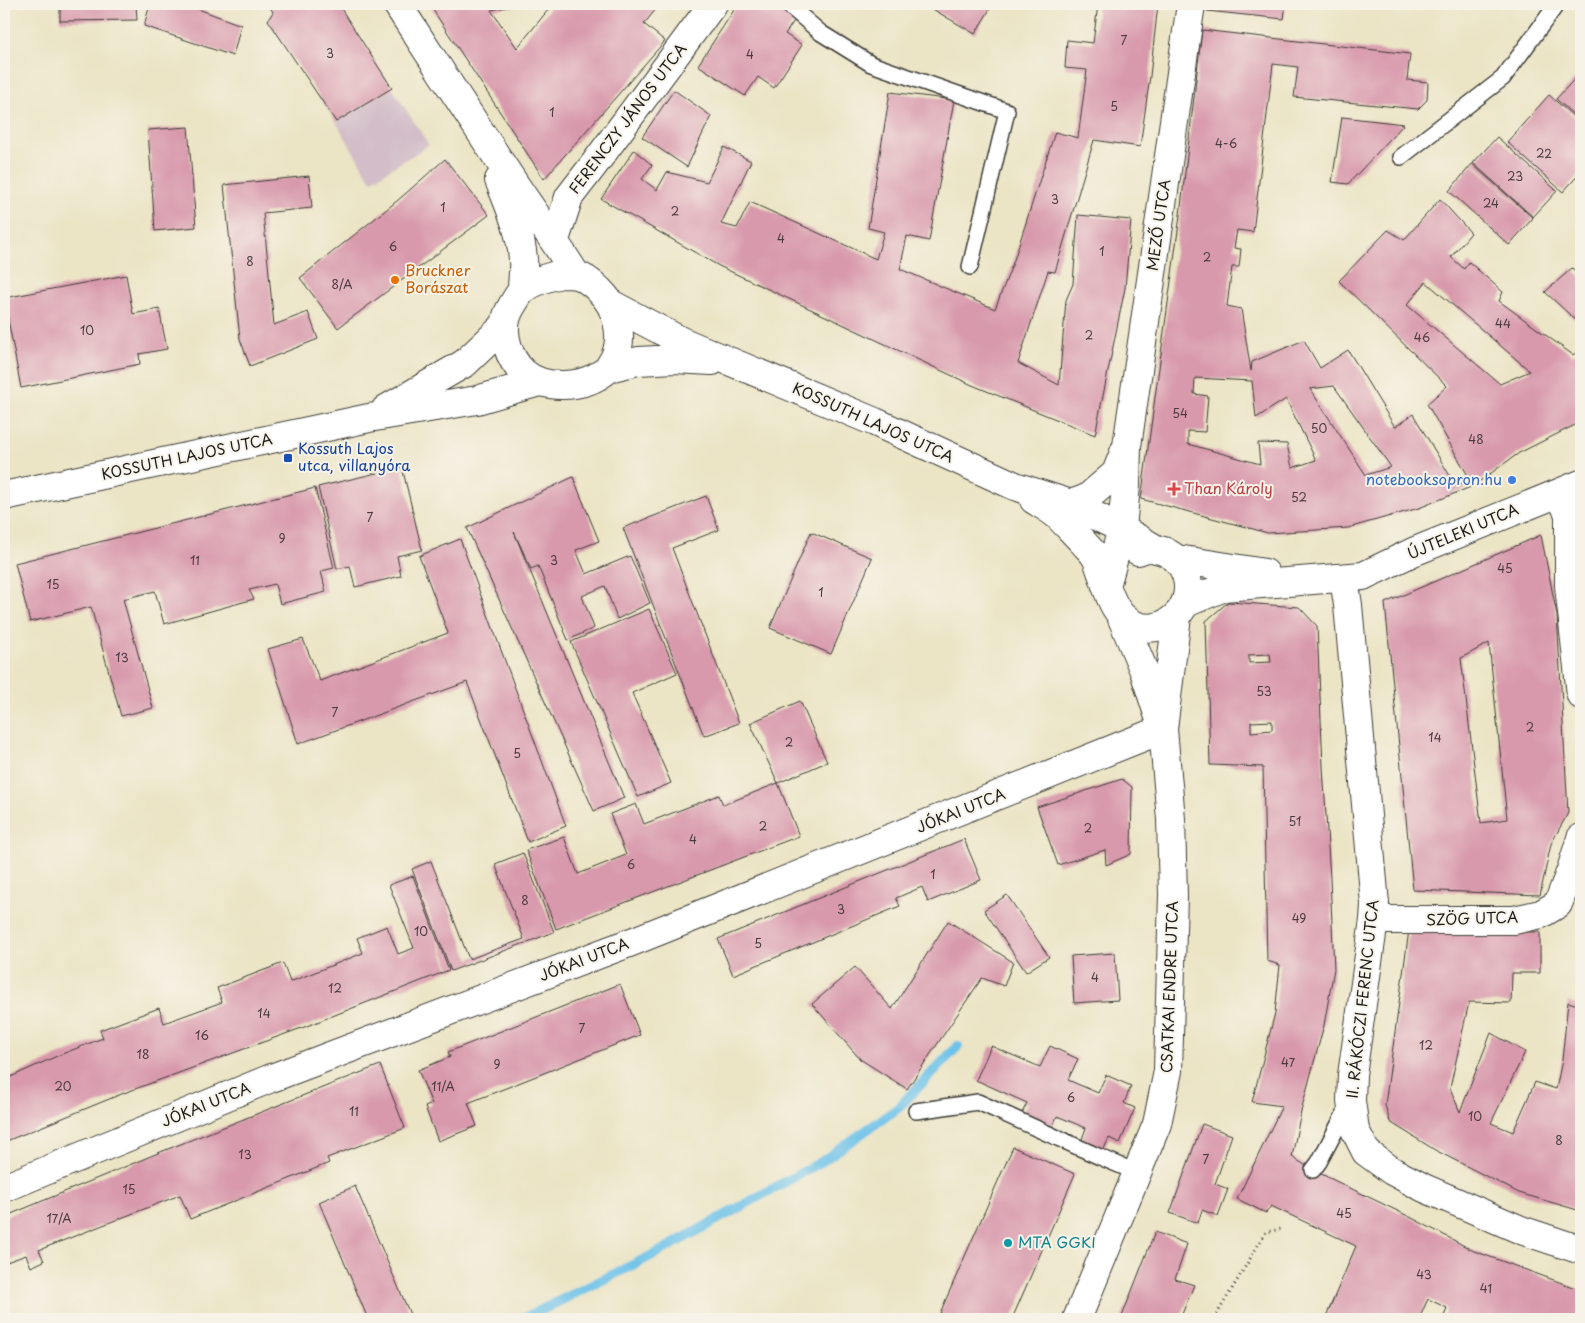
<svg xmlns="http://www.w3.org/2000/svg" width="1585" height="1323" font-family="'Playpen Sans',sans-serif">
  <rect width="100%" height="100%" fill="#f7f3e8"/>
  <filter id="ink" filterUnits="userSpaceOnUse"><feTurbulence type="fractalNoise" baseFrequency=".02" numOctaves="2"/><feDisplacementMap in="SourceGraphic" scale="10" xChannelSelector="R" yChannelSelector="G"/><feConvolveMatrix kernelMatrix="1 2 1 2 8 2 1 2 1" color-interpolation-filters="sRGB"/></filter>
  <filter id="wash" filterUnits="userSpaceOnUse"><feTurbulence type="fractalNoise" baseFrequency=".0096" numOctaves="4" result="noise"/><feDisplacementMap in="SourceGraphic" scale="20" xChannelSelector="R" yChannelSelector="G"/><feGaussianBlur stdDeviation="1.12" result="paint"/><feColorMatrix in="noise" values="0 0 0 0 0 0 0 0 0 0 0 0 0 0 0 0 0 1.4 0 .05"/><feComposite in="paint" operator="in"/></filter>
  <g filter="url(#wash)">
    <rect width="100%" height="100%" fill="#ebe4c5"/>
    <path fill="#d2bdc8" d="M 392,88 L 429,145 L 371,181 L 336,122 Z"/>
    <g fill="none" stroke-linecap="round" stroke-linejoin="round">
      <path stroke="#6dc2e9" stroke-width="10" d="M 523,1319 L 659,1252 L 821,1162 L 898,1108 L 958,1046"/>
    </g>
    <g id="blocks">
      <path fill="#d899ac" fill-rule="evenodd" d="M 60,4 L 136,4 L 137,20 L 60,21 Z
        M 150,4 L 185,4 L 241,25 L 233,56 L 144,26 Z
        M 268,4 L 338,4 L 392,88 L 336,122 L 268,20 L 273,12 Z
        M 429,4 L 514,4 L 512,6 L 491,10 L 517,48 L 553,4 L 660,4 L 644,24 L 665,41 L 544,179 Z
        M 738,4 L 774,4 L 796,18 L 785,34 L 802,45 L 774,88 L 758,77 L 745,96 L 698,65 Z
        M 924,4 L 993,4 L 975,34 Z
        M 1098,4 L 1158,4 L 1150,76 L 1140,147 L 1094,140 L 1055,272 L 1048,271 L 1018,363 L 1059,385 L 1066,300 L 1073,284 L 1078,215 L 1131,220 L 1125,288 L 1095,435 L 972,385 L 719,266 L 601,199 L 634,150 L 652,165 L 642,179 L 657,190 L 667,172 L 707,182 L 724,147 L 751,161 L 721,224 L 737,228 L 750,202 L 876,259 L 884,232 L 868,228 L 890,92 L 954,100 L 929,241 L 907,236 L 900,269 L 995,309 L 1014,260 L 1055,132 L 1078,138 L 1087,70 L 1065,68 L 1067,40 L 1093,43 Z
        M 1208,4 L 1286,4 L 1284,19 L 1207,11 Z
        M 1202,30 L 1410,54 L 1407,80 L 1428,82 L 1427,100 L 1418,109 L 1294,97 L 1298,67 L 1273,64 L 1253,232 L 1237,230 L 1234,248 L 1241,249 L 1239,267 L 1232,267 L 1227,306 L 1241,309 L 1251,371 L 1252,362 L 1304,340 L 1320,368 L 1348,350 L 1395,427 L 1413,414 L 1456,486 L 1470,479 L 1427,404 L 1447,386 L 1339,281 L 1388,230 L 1404,240 L 1440,199 L 1471,233 L 1451,257 L 1464,269 L 1469,262 L 1503,292 L 1499,301 L 1573,355 L 1581,348 L 1581,422 L 1519,453 L 1473,486 L 1419,508 L 1348,528 L 1268,533 L 1141,499 L 1179,223 ZM 1426,282 L 1530,371 L 1500,384 L 1407,305 ZM 1195,378 L 1252,381 L 1256,418 L 1286,399 L 1316,460 L 1292,468 L 1287,444 L 1258,443 L 1260,464 L 1188,444 L 1188,431 L 1205,432 L 1208,396 L 1194,394 ZM 1334,386 L 1391,467 L 1366,475 L 1310,389 Z
        M 1581,72 L 1581,121 L 1556,99 Z
        M 674,90 L 711,116 L 687,167 L 642,137 Z
        M 1549,95 L 1581,123 L 1581,172 L 1563,192 L 1507,142 Z
        M 1342,117 L 1404,124 L 1348,184 L 1332,182 Z
        M 188,127 L 196,227 L 155,231 L 148,130 Z
        M 1497,137 L 1557,191 L 1533,217 L 1473,163 Z
        M 445,159 L 489,215 L 338,328 L 300,278 L 397,201 Z
        M 1472,164 L 1533,218 L 1509,245 L 1449,191 Z
        M 309,176 L 312,208 L 263,213 L 274,325 L 308,312 L 318,339 L 250,366 L 240,339 L 224,185 Z
        M 1572,268 L 1581,277 L 1581,325 L 1545,292 Z
        M 126,275 L 133,314 L 159,309 L 167,349 L 139,354 L 140,364 L 21,388 L 4,298 Z
        M 402,467 L 422,550 L 397,556 L 401,576 L 355,587 L 350,566 L 337,569 L 318,487 Z
        M 573,477 L 599,541 L 576,550 L 586,574 L 630,556 L 650,603 L 617,619 L 605,586 L 582,596 L 594,628 L 568,640 L 538,566 L 531,569 L 514,532 L 624,798 L 594,811 L 467,528 Z
        M 315,488 L 334,568 L 321,571 L 326,592 L 280,604 L 275,584 L 249,590 L 254,599 L 164,624 L 155,591 L 123,599 L 153,708 L 121,716 L 91,607 L 30,622 L 15,563 Z
        M 706,496 L 719,530 L 672,548 L 739,723 L 704,736 L 623,528 Z
        M 811,532 L 872,558 L 831,654 L 770,628 Z
        M 1541,535 L 1557,615 L 1568,813 L 1551,844 L 1540,895 L 1413,890 L 1385,603 ZM 1489,643 L 1507,819 L 1481,823 L 1461,658 Z
        M 460,539 L 566,826 L 528,842 L 467,682 L 298,744 L 268,649 L 303,639 L 320,681 L 448,633 L 419,556 Z
        M 1228,602 L 1299,607 L 1317,626 L 1323,767 L 1330,878 L 1334,969 L 1324,1025 L 1301,1111 L 1292,1157 L 1313,1170 L 1412,1218 L 1474,1251 L 1581,1290 L 1581,1319 L 1492,1319 L 1484,1318 L 1484,1319 L 1443,1319 L 1447,1308 L 1428,1299 L 1419,1319 L 1325,1319 L 1356,1246 L 1271,1206 L 1266,1213 L 1237,1199 L 1282,1106 L 1252,1102 L 1275,1013 L 1280,965 L 1267,961 L 1263,767 L 1210,765 L 1206,621 ZM 1270,654 L 1271,662 L 1249,663 L 1249,655 ZM 1272,721 L 1272,730 L 1251,732 L 1251,722 Z
        M 649,609 L 677,673 L 632,693 L 671,783 L 638,797 L 571,642 Z
        M 800,701 L 827,762 L 778,783 L 750,723 Z
        M 1122,779 L 1132,787 L 1131,854 L 1106,865 L 1105,850 L 1058,865 L 1037,807 Z
        M 778,783 L 799,836 L 556,929 L 526,850 L 564,837 L 578,874 L 626,855 L 610,814 L 636,804 L 644,824 L 719,795 L 723,805 Z
        M 964,839 L 981,880 L 928,902 L 922,887 L 896,898 L 900,906 L 733,975 L 718,939 Z
        M 523,853 L 554,932 L 451,971 L 412,869 L 431,861 L 469,959 L 524,939 L 495,864 Z
        M 413,876 L 449,970 L 307,1026 L 124,1093 L 4,1142 L 4,1080 L 57,1056 L 103,1038 L 100,1030 L 159,1008 L 164,1023 L 222,1002 L 217,988 L 283,963 L 290,982 L 363,953 L 357,938 L 387,926 L 398,954 L 414,948 L 389,885 Z
        M 1007,895 L 1049,957 L 1026,972 L 984,910 Z
        M 948,921 L 1013,962 L 1004,986 L 982,978 L 907,1089 L 860,1059 L 812,1004 L 855,967 L 892,1009 Z
        M 1409,930 L 1540,932 L 1540,973 L 1512,973 L 1511,1003 L 1469,1002 L 1450,1088 L 1460,1112 L 1491,1033 L 1525,1052 L 1491,1123 L 1513,1132 L 1535,1082 L 1556,1089 L 1562,1060 L 1568,1002 L 1581,1006 L 1581,1211 L 1519,1193 L 1435,1150 L 1390,1122 L 1385,1105 Z
        M 1115,953 L 1118,1000 L 1074,1003 L 1071,956 Z
        M 620,984 L 640,1035 L 468,1103 L 477,1126 L 438,1141 L 425,1107 L 432,1104 L 418,1070 L 450,1057 L 448,1052 Z
        M 991,1046 L 1040,1067 L 1050,1046 L 1078,1059 L 1068,1080 L 1098,1093 L 1106,1075 L 1131,1086 L 1124,1103 L 1135,1108 L 1120,1143 L 1109,1138 L 1103,1151 L 1081,1142 L 1086,1128 L 1057,1116 L 1050,1133 L 1019,1119 L 1027,1103 L 976,1080 Z
        M 380,1065 L 405,1128 L 327,1158 L 329,1163 L 190,1219 L 180,1195 L 39,1250 L 44,1261 L 31,1267 L 26,1255 L 4,1263 L 4,1217 L 163,1151 Z
        M 1202,1124 L 1232,1135 L 1215,1184 L 1228,1189 L 1218,1216 L 1202,1210 L 1198,1223 L 1170,1213 Z
        M 1013,1147 L 1075,1174 L 1012,1319 L 950,1319 L 950,1317 L 940,1313 Z
        M 355,1186 L 412,1319 L 368,1319 L 319,1202 Z
        M 1155,1232 L 1187,1244 L 1175,1279 L 1194,1285 L 1180,1319 L 1121,1319 Z"/>
    </g>
  </g>
  <g filter="url(#ink)">
    <use href="#blocks" fill-opacity="0" stroke="#3b3a35" stroke-width="1"/>
    <g fill="none" stroke-linecap="round" stroke-linejoin="round">
      <g stroke="#3b3a35" stroke-width="18">
        <path id="service" d="M 787,4 L 821,33 L 871,64 L 1007,111 L 970,267
          M 1401,157 L 1503,78 L 1557,4
          M 916,1111 L 978,1102 L 1100,1157 L 1138,1173
          M 1313,1170 L 1319,1162 L 1349,1105"/>
      </g>
      <g stroke="#3b3a35" stroke-width="30">
        <path id="minor" d="M 555,240 L 569,197 L 593,166 L 713,4
          M 611,304 L 681,341 L 875,422 L 1015,486 L 1071,504 L 1122,529 L 1154,548
          M 609,368 L 638,361 L 675,359 L 712,361
          M 1559,493 L 1569,514 L 1569,586 L 1581,695
          M 1034,500 C 1042,505 1052,510 1059,517 C 1067,525 1075,534 1083,542 C 1087,547 1092,551 1095,556 C 1098,560 1099,566 1101,571 C 1109,593 1114,620 1141,627 C 1151,629 1161,627 1170,621 C 1199,602 1192,556 1156,549 C 1150,547 1143,549 1138,551
          M 1071,504 L 1087,498 L 1116,473 L 1125,450
          M 1177,559 L 1265,573
          M 1344,578 L 1348,605 L 1375,904 L 1374,920 L 1352,1075 L 1351,1101 L 1355,1130 L 1366,1152 L 1392,1171 L 1424,1188 L 1521,1230 L 1581,1250
          M 1106,586 L 1122,529 L 1126,485 L 1127,446 L 1191,4
          M 1186,603 L 1224,587 L 1363,576 L 1413,552 L 1581,484
          M 1121,616 L 1144,671 L 1160,720
          M 1374,920 L 1514,920 L 1541,914 L 1558,904 L 1571,870 L 1581,838
          M 4,1188 L 269,1079 L 629,943 L 1163,729
          M 1077,1319 L 1157,1124 L 1168,1071 L 1173,895 L 1171,819 L 1163,729 L 1177,616"/>
      </g>
      <g stroke="#3b3a35" stroke-width="30">
        <path id="tertiary" d="M 397,4 C 435,63 473,121 512,180 C 533,212 556,242 576,275
          M 499,180 C 509,205 521,232 523,259 C 524,269 522,280 522,291
          M 561,274 C 566,274 572,274 576,275 C 584,277 593,284 599,290 C 617,307 625,336 614,359 C 612,362 610,366 608,369 C 595,380 578,385 562,385 C 548,385 534,382 523,372 C 509,359 501,334 507,316 C 509,310 513,304 516,299 C 518,296 520,292 523,290 C 533,281 548,277 561,274 Z
          M 386,409 L 465,363 L 504,326
          M 4,496 L 369,418 L 477,400 L 539,382"/>
      </g>
      <path stroke="#3b3a35" stroke-width="3" stroke-dasharray="1 4" stroke-linecap="butt" d="M 1214,1319 L 1266,1232 L 1281,1229"/>
      <use href="#service" stroke="#fff" stroke-width="15"/>
      <use href="#minor" stroke="#fff" stroke-width="28"/>
      <use href="#tertiary" stroke="#fff" stroke-width="28"/>
    </g>
  </g>
  <circle fill="#e8710a" stroke="#f7f3e8" stroke-width="2" cx="395" cy="280" r="5"/>
  <rect fill="#1a4fb4" stroke="#f7f3e8" stroke-width="2" x="283" y="453" width="10" height="10" rx="2.5"/>
  <circle fill="#3f7fe0" stroke="#f7f3e8" stroke-width="2" cx="1512" cy="480" r="5"/>
  <path fill="#e0444e" stroke="#f7f3e8" stroke-width="2" d="M1171.5 481.5h5v5h5v5h-5v5h-5v-5h-5v-5h5z"/>
  <circle fill="#0f9aa8" stroke="#f7f3e8" stroke-width="2" cx="1008" cy="1243" r="5"/>
  <g text-anchor="middle" stroke-width="4" stroke-linejoin="round" paint-order="stroke">
    <g font-size="12" fill="#4b3b40">
      <text x="1124" y="45">7</text>
      <text x="330" y="58">3</text>
      <text x="750" y="59">4</text>
      <text x="1114" y="111">5</text>
      <text x="552" y="117">1</text>
      <text x="1226" y="148">4-6</text>
      <text x="1544" y="158">22</text>
      <text x="1515" y="181">23</text>
      <text x="1055" y="204">3</text>
      <text x="1491" y="208">24</text>
      <text x="443" y="212">1</text>
      <text x="675" y="216">2</text>
      <text x="781" y="243">4</text>
      <text x="393" y="251">6</text>
      <text x="1102" y="256">1</text>
      <text x="1207" y="262">2</text>
      <text x="250" y="266">8</text>
      <text x="342" y="289">8/A</text>
      <text x="1503" y="328">44</text>
      <text x="87" y="335">10</text>
      <text x="1089" y="340">2</text>
      <text x="1422" y="342">46</text>
      <text x="1180" y="418">54</text>
      <text x="1319" y="433">50</text>
      <text x="1476" y="444">48</text>
      <text x="1299" y="502">52</text>
      <text x="370" y="522">7</text>
      <text x="282" y="543">9</text>
      <text x="195" y="565">11</text>
      <text x="554" y="565">3</text>
      <text x="1505" y="573">45</text>
      <text x="53" y="589">15</text>
      <text x="821" y="597">1</text>
      <text x="122" y="662">13</text>
      <text x="1264" y="696">53</text>
      <text x="335" y="717">7</text>
      <text x="1530" y="732">2</text>
      <text x="1435" y="742">14</text>
      <text x="789" y="747">2</text>
      <text x="517" y="758">5</text>
      <text x="1295" y="826">51</text>
      <text x="763" y="831">2</text>
      <text x="1088" y="833">2</text>
      <text x="693" y="844">4</text>
      <text x="631" y="869">6</text>
      <text x="933" y="879">1</text>
      <text x="525" y="905">8</text>
      <text x="841" y="914">3</text>
      <text x="1299" y="923">49</text>
      <text x="421" y="936">10</text>
      <text x="758" y="948">5</text>
      <text x="1095" y="982">4</text>
      <text x="335" y="993">12</text>
      <text x="264" y="1018">14</text>
      <text x="582" y="1033">7</text>
      <text x="202" y="1040">16</text>
      <text x="1426" y="1050">12</text>
      <text x="143" y="1059">18</text>
      <text x="1288" y="1067">47</text>
      <text x="497" y="1069">9</text>
      <text x="63" y="1091">20</text>
      <text x="443" y="1091">11/A</text>
      <text x="1071" y="1102">6</text>
      <text x="354" y="1116">11</text>
      <text x="1475" y="1121">10</text>
      <text x="1559" y="1145">8</text>
      <text x="245" y="1159">13</text>
      <text x="1206" y="1164">7</text>
      <text x="129" y="1194">15</text>
      <text x="1344" y="1218">45</text>
      <text x="59" y="1223">17/A</text>
      <text x="1424" y="1279">43</text>
      <text x="1486" y="1293">41</text>
    </g>
    <g font-size="15" fill="#1c1c1c" stroke="#f7f3e8">
      <text transform="translate(628 119) rotate(-53)" y="5">FERENCZY JÁNOS UTCA</text>
      <text transform="translate(1159 225) rotate(-82)" y="5">MEZŐ UTCA</text>
      <text transform="translate(873 423) rotate(24)" y="5">KOSSUTH LAJOS UTCA</text>
      <text transform="translate(187 457) rotate(-12)" y="5">KOSSUTH LAJOS UTCA</text>
      <text transform="translate(1463 532) rotate(-23)" y="5">ÚJTELEKI UTCA</text>
      <text transform="translate(961 811) rotate(-22)" y="5">JÓKAI UTCA</text>
      <text transform="translate(1472 919) rotate(-2)" y="5">SZÖG UTCA</text>
      <text transform="translate(584 960) rotate(-21)" y="5">JÓKAI UTCA</text>
      <text transform="translate(1170 987) rotate(-88)" y="5">CSATKAI ENDRE UTCA</text>
      <text transform="translate(1363 999) rotate(-84)" y="5">II. RÁKÓCZI FERENC UTCA</text>
      <text transform="translate(206 1105) rotate(-22)" y="5">JÓKAI UTCA</text>
    </g>
    <g font-size="15" fill="#c56008" stroke="#f7f3e8" text-anchor="start">
      <text x="405" y="276">Bruckner<tspan x="405" dy="17">Borászat</tspan></text>
    </g>
    <g font-size="15" fill="#164399" stroke="#f7f3e8" text-anchor="start">
      <text x="298" y="454">Kossuth Lajos<tspan x="298" dy="17">utca, villanyóra</tspan></text>
    </g>
    <g font-size="15" fill="#366cbe" stroke="#f7f3e8" text-anchor="end">
      <text x="1502" y="485">notebooksopron.hu</text>
    </g>
    <g font-size="15" fill="#be3a42" stroke="#f7f3e8" text-anchor="start">
      <text x="1184" y="494">Than Károly</text>
    </g>
    <g font-size="15" fill="#0d838f" stroke="#f7f3e8" text-anchor="start">
      <text x="1018" y="1248">MTA GGKI</text>
    </g>
  </g>
  <rect width="1585" height="1323" fill="none" stroke="#f7f3e8" stroke-width="20"/>
</svg>
